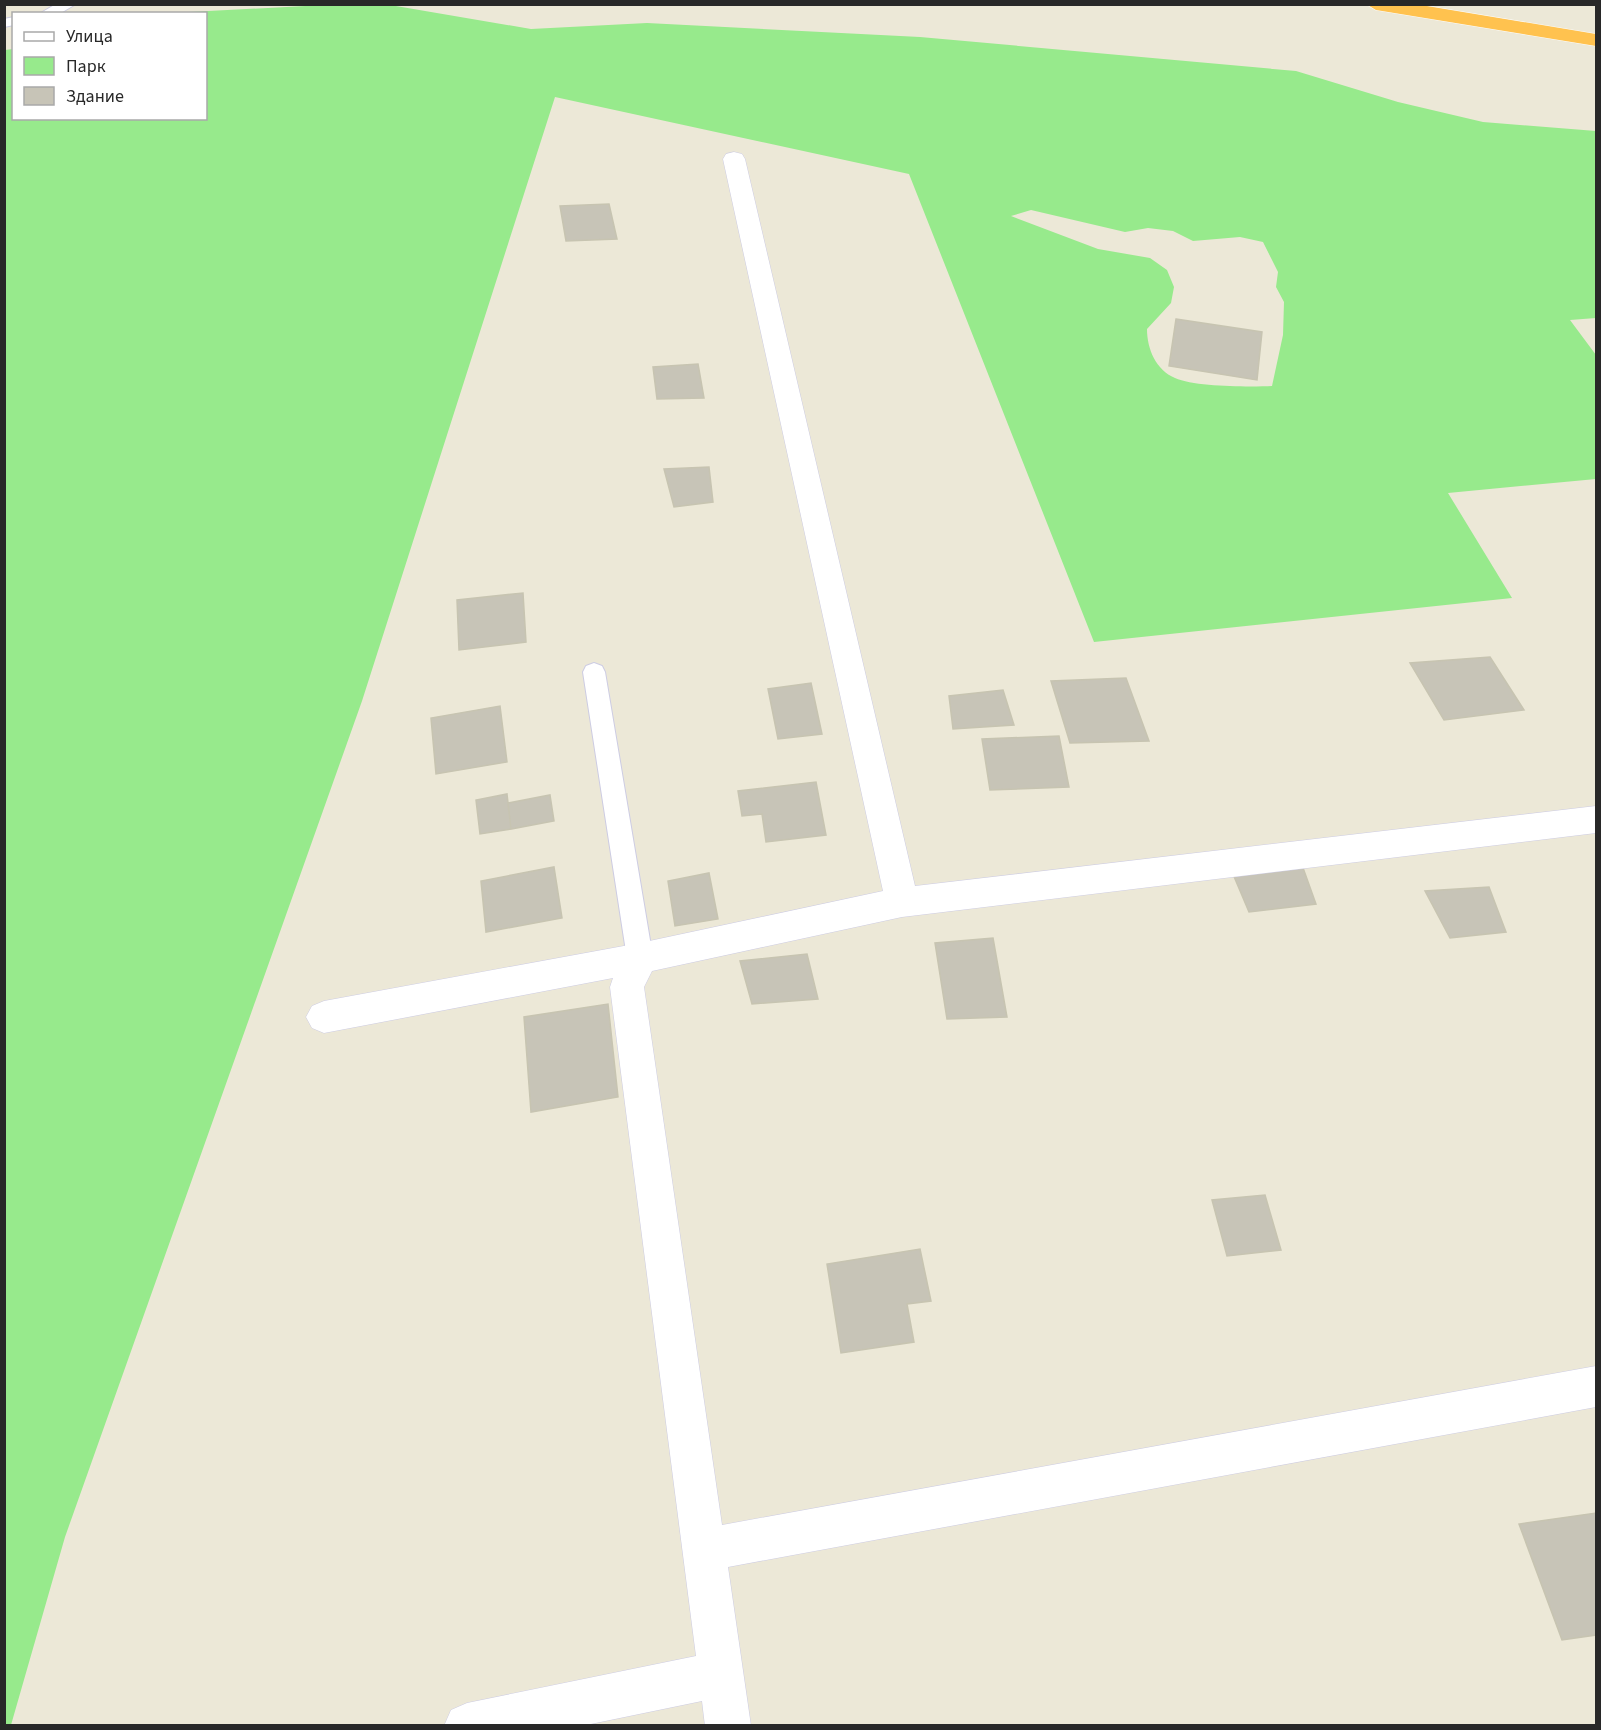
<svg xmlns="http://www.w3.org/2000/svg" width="1601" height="1730" font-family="'Source Sans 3',sans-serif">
  <rect width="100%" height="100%" fill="#ece8d7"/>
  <path fill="#97ea8c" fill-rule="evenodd" d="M 390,5 L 531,29 L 647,23 L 920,37 L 1296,71 L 1398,102 L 1483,122 L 1596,131 L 1596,318 L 1570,320 L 1596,355 L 1596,479 L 1448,493 L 1512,598 L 1094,642 L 909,174 L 555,97 L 362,701 L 65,1537 L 11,1725 L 5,1725 L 5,50 L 13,49 L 14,118 L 206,118 L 206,14 L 170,13 L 324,5 ZM 1031,210 L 1125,232 L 1148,228 L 1173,231 L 1193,241 L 1240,237 L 1263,242 L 1278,272 L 1276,287 L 1284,302 L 1283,335 L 1272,386 C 1250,387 1195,387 1175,378 C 1156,370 1147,349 1147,329 L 1171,303 L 1174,287 L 1167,270 L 1150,258 L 1098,249 L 1011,216 Z"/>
  <path fill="#c7c4b7" stroke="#c7c4b1" stroke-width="1.5" d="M 609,204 L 617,239 L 566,241 L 560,206 Z
    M 1176,319 L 1262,332 L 1257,380 L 1169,366 Z
    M 698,364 L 704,398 L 657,399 L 653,367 Z
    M 709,467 L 713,502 L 674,507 L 664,469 Z
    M 523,593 L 526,642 L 459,650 L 457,600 Z
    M 1490,657 L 1524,710 L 1444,720 L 1410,663 Z
    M 1126,678 L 1149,741 L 1070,743 L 1051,681 Z
    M 811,683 L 822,734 L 778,739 L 768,689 Z
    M 1003,690 L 1014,725 L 953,729 L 949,696 Z
    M 500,706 L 507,762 L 436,774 L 431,718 Z
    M 1059,736 L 1069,787 L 990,790 L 982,739 Z
    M 816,782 L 826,835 L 766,842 L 762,814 L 742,816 L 738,791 Z
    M 507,794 L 511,829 L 480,834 L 476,800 Z
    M 550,795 L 554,821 L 511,829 L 508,803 Z
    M 1302,865 L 1316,904 L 1249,912 L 1233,874 Z
    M 554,867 L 562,918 L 486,932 L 481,881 Z
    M 709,873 L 718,919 L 675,926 L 668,881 Z
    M 1489,887 L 1506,932 L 1450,938 L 1425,891 Z
    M 993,938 L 1007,1017 L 947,1019 L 935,943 Z
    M 807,954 L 818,999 L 752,1004 L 740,961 Z
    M 608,1004 L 618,1097 L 531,1112 L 524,1017 Z
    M 1265,1195 L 1281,1250 L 1227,1256 L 1212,1200 Z
    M 920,1249 L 931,1301 L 907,1304 L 914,1342 L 841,1353 L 827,1264 Z
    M 1596,1513 L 1596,1635 L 1562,1640 L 1519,1524 Z"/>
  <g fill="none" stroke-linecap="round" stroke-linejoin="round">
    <g stroke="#cdcce3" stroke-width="2">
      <path id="service" d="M 56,4 L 76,4 L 59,14 L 39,14 Z
        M 14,17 L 14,25 L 4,27 L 4,19 Z
        M 594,663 L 602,666 L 605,672 L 653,958 L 649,966 L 640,969 L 631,966 L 627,958 L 583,672 L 586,666 Z"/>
    </g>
    <g stroke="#cdcce3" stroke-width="1">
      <path id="minor" d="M 734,152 L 742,154 L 745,159 L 915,886 L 1596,806 L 1596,833 L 902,917 L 652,971 L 644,987 L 722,1525 L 1596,1366 L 1596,1407 L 728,1567 L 751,1726 L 705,1726 L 702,1701 L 581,1726 L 444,1726 L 451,1710 L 467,1703 L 696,1656 L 610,987 L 613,978 L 324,1033 L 312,1028 L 306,1017 L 312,1006 L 324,1001 L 640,943 L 883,891 L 723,159 L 726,154 Z"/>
    </g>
    <g stroke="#fff" stroke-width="1">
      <path id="motorway" d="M 1366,4 L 1415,4 L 1596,34 L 1596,46 L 1376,10 Z"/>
    </g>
    <use href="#service" fill="#fff" fill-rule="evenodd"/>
    <use href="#minor" fill="#fff" fill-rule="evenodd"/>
    <use href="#motorway" fill="#ffc24f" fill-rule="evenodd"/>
  </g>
  <rect width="1601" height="1730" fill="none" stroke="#282828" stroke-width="12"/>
  <rect x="12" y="12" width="195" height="108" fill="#ffffff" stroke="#a9a9a9" stroke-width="1.5"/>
  <rect x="24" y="32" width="30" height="9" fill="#ffffff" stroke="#a9a9a9" stroke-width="1.5"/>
  <text x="66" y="42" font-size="18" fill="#282828">Улица</text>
  <rect x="24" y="57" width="30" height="18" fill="#97ea8c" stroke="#a9a9a9" stroke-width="1.5"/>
  <text x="66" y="72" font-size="18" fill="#282828">Парк</text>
  <rect x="24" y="87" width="30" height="18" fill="#c7c4b7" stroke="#a9a9a9" stroke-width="1.5"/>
  <text x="66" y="102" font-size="18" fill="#282828">Здание</text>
</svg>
